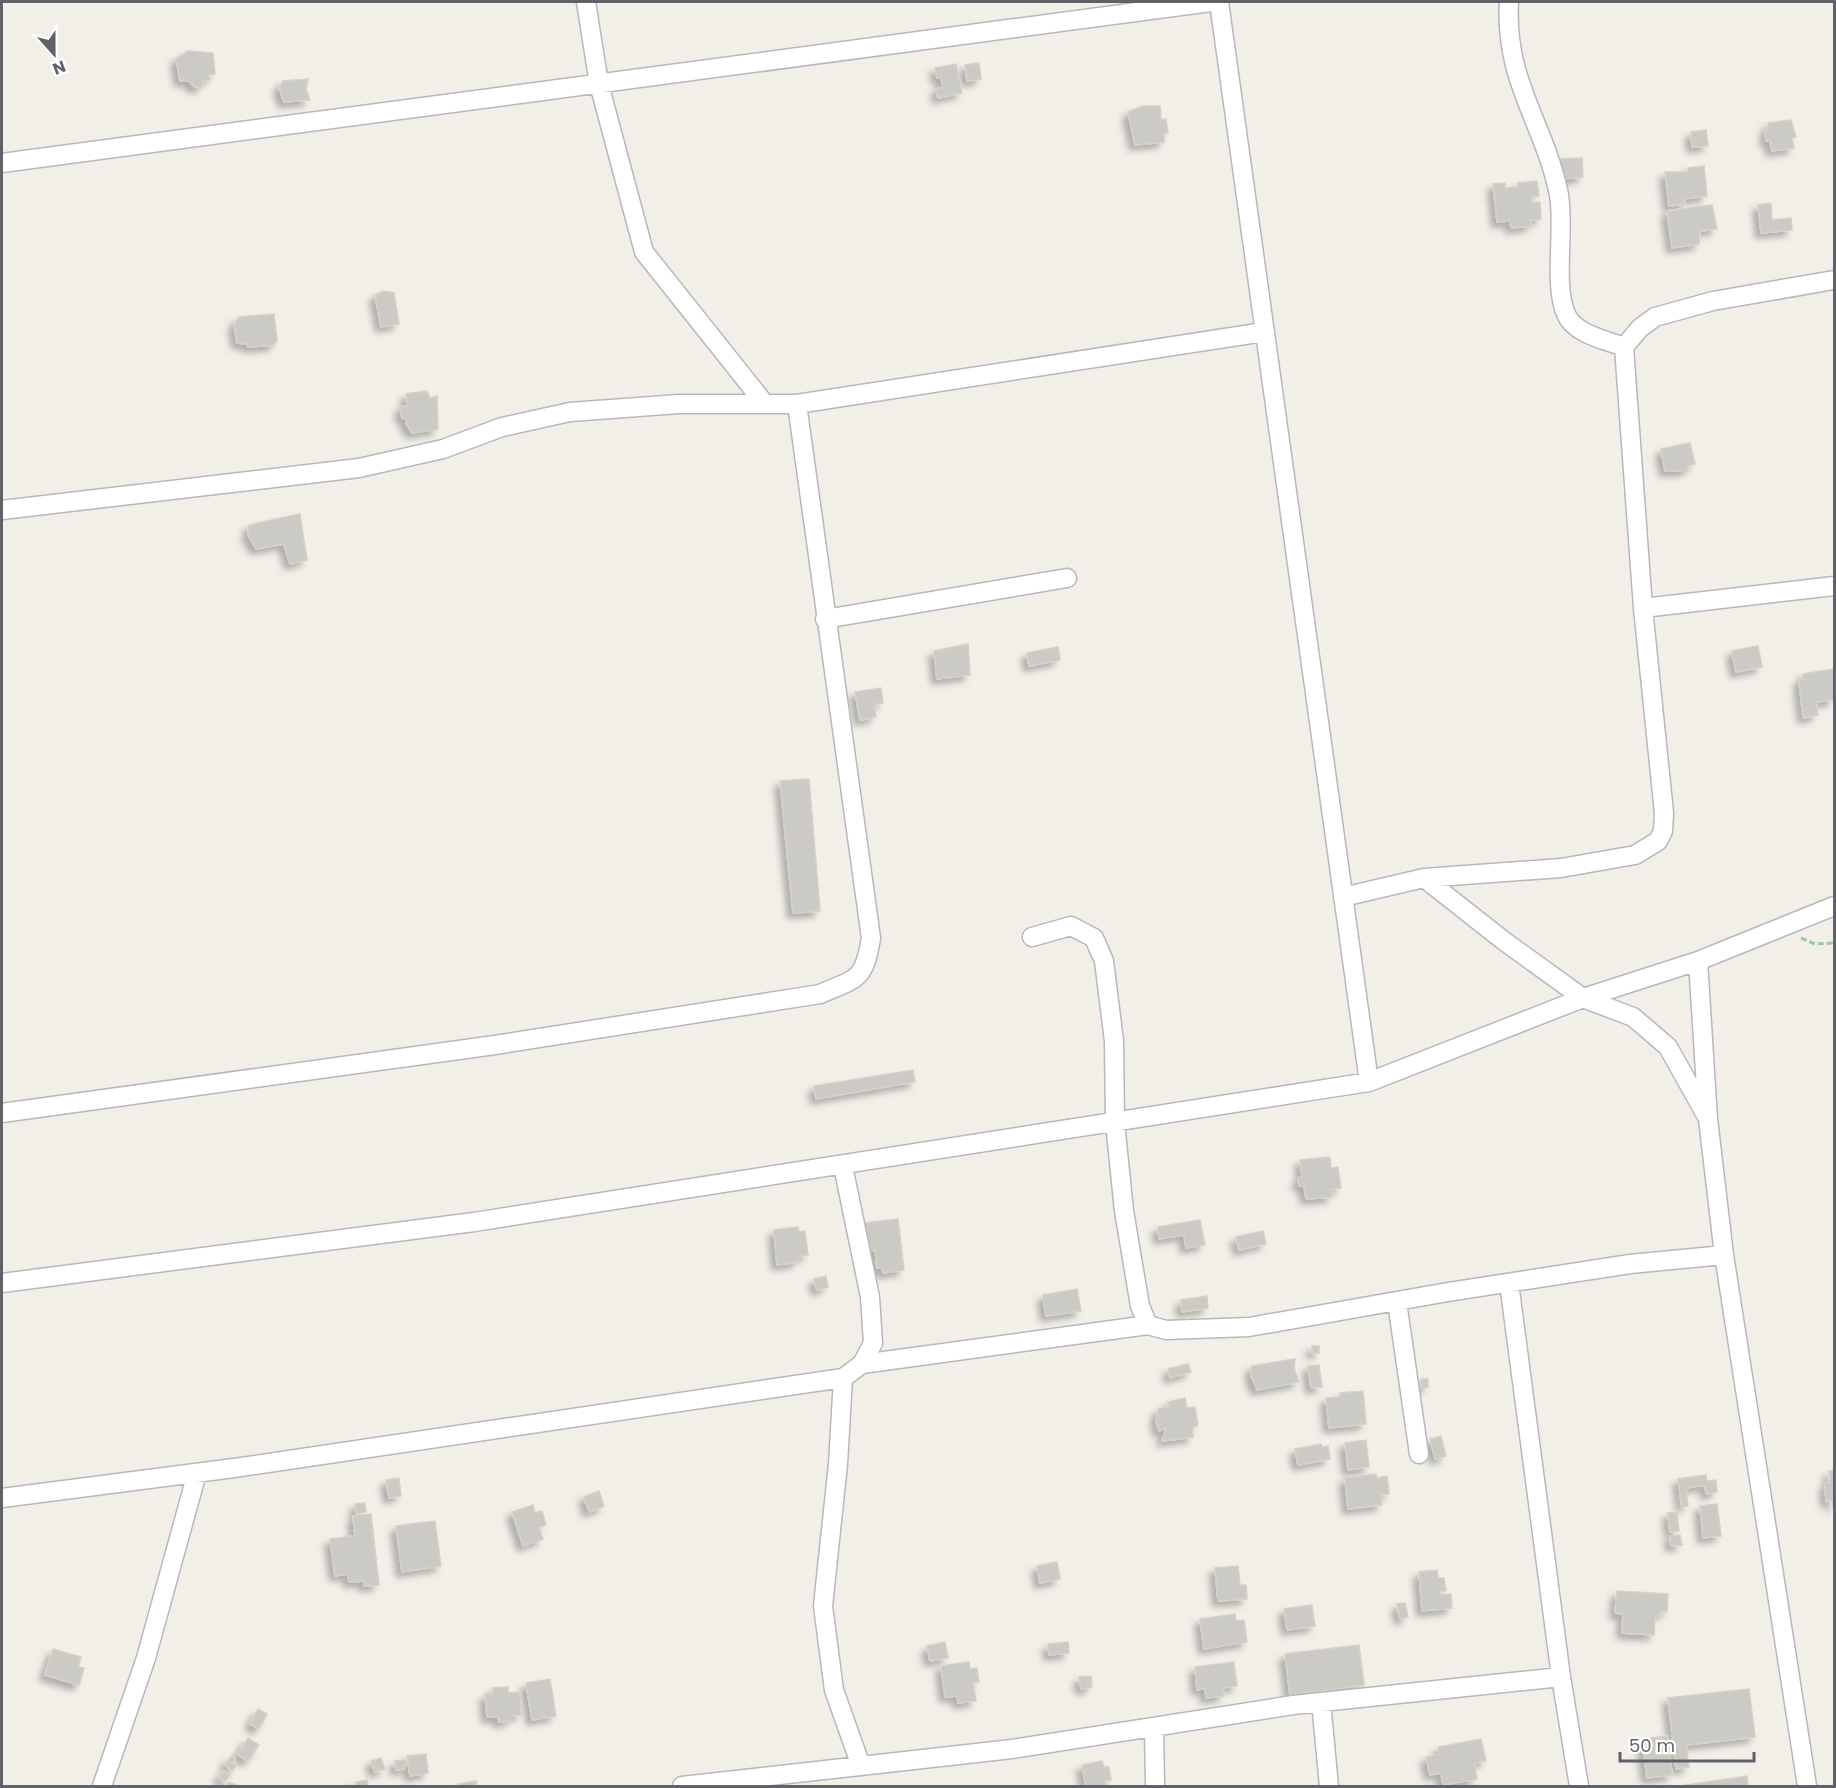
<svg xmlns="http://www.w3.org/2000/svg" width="1836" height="1788" font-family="Poppins,sans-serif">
  <defs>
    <filter id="shadow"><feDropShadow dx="-5.5" dy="5.5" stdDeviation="3" flood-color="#0004"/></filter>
  </defs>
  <rect width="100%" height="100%" fill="#f1efe8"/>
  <path fill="#cccac5" stroke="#d6d1c6" stroke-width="1.5" filter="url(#shadow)" d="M 188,51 L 213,53 L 215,74 L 209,75 L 210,80 L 203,81 L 201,88 L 193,86 L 189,81 L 180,81 L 176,59 Z
    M 979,63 L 981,79 L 967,81 L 965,65 Z
    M 956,64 L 962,93 L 938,98 L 936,89 L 943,88 L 941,78 L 937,78 L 935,68 Z
    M 308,79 L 306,89 L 310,100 L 284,102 L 279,88 L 283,81 Z
    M 1143,106 L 1160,106 L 1161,120 L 1166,119 L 1168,133 L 1164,133 L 1164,142 L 1135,145 L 1128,112 Z
    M 1791,120 L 1796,137 L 1792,138 L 1794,148 L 1772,151 L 1770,141 L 1766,141 L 1765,130 L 1769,129 L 1768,123 Z
    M 1706,130 L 1708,146 L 1692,147 L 1691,132 Z
    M 1582,158 L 1583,177 L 1559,179 L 1558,159 Z
    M 1704,166 L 1707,196 L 1684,199 L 1685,204 L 1669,206 L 1665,172 L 1688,172 L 1688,168 Z
    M 1537,181 L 1539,196 L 1531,196 L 1532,203 L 1540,202 L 1541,219 L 1530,220 L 1531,226 L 1511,228 L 1510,221 L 1497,222 L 1493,184 L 1505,183 L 1505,188 L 1518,187 L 1518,183 Z
    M 1771,203 L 1772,220 L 1791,218 L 1792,230 L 1761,233 L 1758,205 Z
    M 1712,205 L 1717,229 L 1700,231 L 1699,244 L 1672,248 L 1667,211 Z
    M 383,291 L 394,293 L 399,324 L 381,327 L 375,295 Z
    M 274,314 L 277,340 L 274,345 L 248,347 L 247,344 L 237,343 L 234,325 L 239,317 Z
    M 427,391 L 430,398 L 437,396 L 438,429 L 412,433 L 406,424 L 406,419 L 402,418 L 400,407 L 407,406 L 406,394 Z
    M 1690,443 L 1695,464 L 1687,466 L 1688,470 L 1665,471 L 1661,449 Z
    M 300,514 L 307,560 L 290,564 L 284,544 L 256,549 L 248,535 L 249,525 Z
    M 968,644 L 970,675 L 937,679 L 934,651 Z
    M 1758,646 L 1762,667 L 1736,672 L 1732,651 Z
    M 1058,647 L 1060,660 L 1029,666 L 1027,653 Z
    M 1834,669 L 1834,700 L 1816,702 L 1818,715 L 1803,718 L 1799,680 L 1803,679 L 1803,674 Z
    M 881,688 L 883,703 L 874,704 L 876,717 L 860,720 L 855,692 Z
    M 809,779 L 820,911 L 793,913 L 780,781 Z
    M 913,1070 L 915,1082 L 816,1099 L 814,1086 Z
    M 1330,1157 L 1331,1168 L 1338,1167 L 1341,1188 L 1331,1189 L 1332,1197 L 1306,1199 L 1304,1186 L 1299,1186 L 1298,1178 L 1302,1177 L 1300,1160 Z
    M 898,1219 L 904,1270 L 883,1273 L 882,1268 L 877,1268 L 875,1250 L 868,1251 L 865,1223 Z
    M 1200,1220 L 1205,1245 L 1186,1248 L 1184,1235 L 1159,1239 L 1158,1227 Z
    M 798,1227 L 799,1232 L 805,1231 L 808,1255 L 798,1256 L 798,1262 L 777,1265 L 774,1230 Z
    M 1263,1231 L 1266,1244 L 1239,1250 L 1236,1237 Z
    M 826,1276 L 828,1287 L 817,1290 L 814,1279 Z
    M 1077,1289 L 1081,1311 L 1046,1316 L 1043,1295 Z
    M 1207,1296 L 1208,1308 L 1182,1312 L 1181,1300 Z
    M 1312,1346 L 1319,1346 L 1319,1353 L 1312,1353 Z
    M 1295,1359 L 1294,1368 L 1299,1382 L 1257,1390 L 1251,1376 L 1252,1366 Z
    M 1188,1364 L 1191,1372 L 1170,1378 L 1168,1369 Z
    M 1319,1365 L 1322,1387 L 1311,1388 L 1308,1366 Z
    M 1421,1379 L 1428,1379 L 1428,1387 L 1421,1388 Z
    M 1363,1391 L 1366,1424 L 1329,1428 L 1326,1398 L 1340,1397 L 1340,1393 Z
    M 1185,1398 L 1187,1408 L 1195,1407 L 1198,1425 L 1192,1428 L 1193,1437 L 1162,1441 L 1166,1428 L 1159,1431 L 1156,1422 L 1158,1409 L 1169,1407 L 1168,1402 Z
    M 1441,1436 L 1446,1456 L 1435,1459 L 1430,1439 Z
    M 1366,1440 L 1369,1467 L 1348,1470 L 1345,1443 Z
    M 1321,1444 L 1322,1447 L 1328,1446 L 1330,1459 L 1298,1465 L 1295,1449 Z
    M 1834,1470 L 1834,1507 L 1833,1508 L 1832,1500 L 1826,1501 L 1825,1483 L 1830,1483 L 1829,1471 Z
    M 1376,1474 L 1377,1478 L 1387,1476 L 1389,1494 L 1381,1495 L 1382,1505 L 1348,1509 L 1345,1478 Z
    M 1706,1475 L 1707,1481 L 1716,1480 L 1717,1492 L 1706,1494 L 1705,1485 L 1686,1488 L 1688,1506 L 1682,1507 L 1678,1479 Z
    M 399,1478 L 401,1496 L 389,1498 L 386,1480 Z
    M 599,1491 L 604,1506 L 589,1512 L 584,1497 Z
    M 365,1503 L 366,1512 L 356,1513 L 355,1504 Z
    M 1717,1504 L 1721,1536 L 1703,1538 L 1700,1506 Z
    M 533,1505 L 535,1513 L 542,1511 L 546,1525 L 539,1527 L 543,1539 L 523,1546 L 512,1512 Z
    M 1677,1512 L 1679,1531 L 1670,1532 L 1668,1513 Z
    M 371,1514 L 379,1585 L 364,1586 L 364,1581 L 349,1582 L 348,1574 L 335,1576 L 330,1539 L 355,1536 L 353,1516 Z
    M 435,1521 L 441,1566 L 402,1572 L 396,1526 Z
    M 1680,1535 L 1682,1545 L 1671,1546 L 1670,1536 Z
    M 1057,1562 L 1060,1579 L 1040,1583 L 1037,1566 Z
    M 1238,1566 L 1240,1585 L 1246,1585 L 1247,1599 L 1218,1601 L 1215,1568 Z
    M 1437,1570 L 1438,1578 L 1444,1578 L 1446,1591 L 1440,1591 L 1441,1595 L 1451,1594 L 1452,1608 L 1422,1611 L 1419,1572 Z
    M 1617,1591 L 1668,1594 L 1667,1612 L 1660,1611 L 1660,1616 L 1655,1615 L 1654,1635 L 1622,1633 L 1623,1614 L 1615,1613 Z
    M 1405,1603 L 1408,1617 L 1400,1619 L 1397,1604 Z
    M 1312,1605 L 1315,1626 L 1287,1630 L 1284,1609 Z
    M 1235,1614 L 1236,1621 L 1244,1620 L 1247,1642 L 1204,1649 L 1200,1619 Z
    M 945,1642 L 948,1658 L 930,1661 L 927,1646 Z
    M 1068,1642 L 1069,1653 L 1049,1655 L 1048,1644 Z
    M 1359,1645 L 1364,1685 L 1290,1695 L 1285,1654 Z
    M 53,1649 L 81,1657 L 78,1667 L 84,1668 L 79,1685 L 45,1675 Z
    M 969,1662 L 970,1669 L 977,1668 L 979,1682 L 973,1682 L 976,1701 L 958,1703 L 957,1696 L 945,1697 L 941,1666 Z
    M 1234,1662 L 1237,1686 L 1223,1688 L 1224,1696 L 1206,1698 L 1205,1688 L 1197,1690 L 1195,1667 Z
    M 1091,1676 L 1092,1687 L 1081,1689 L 1079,1677 Z
    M 550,1679 L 556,1716 L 532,1720 L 526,1683 Z
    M 508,1687 L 508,1693 L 520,1692 L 521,1715 L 510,1716 L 510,1721 L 499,1722 L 498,1717 L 487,1717 L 485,1694 L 493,1694 L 493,1688 Z
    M 1749,1689 L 1755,1737 L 1686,1745 L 1689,1767 L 1676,1769 L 1668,1698 Z
    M 258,1709 L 267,1714 L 259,1729 L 250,1724 Z
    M 1668,1736 L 1672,1775 L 1647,1778 L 1642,1739 Z
    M 248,1738 L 259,1745 L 248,1761 L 238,1755 Z
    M 1481,1739 L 1486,1761 L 1474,1763 L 1477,1779 L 1443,1785 L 1441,1773 L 1430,1775 L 1426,1757 L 1439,1754 L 1438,1747 Z
    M 426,1754 L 428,1773 L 410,1776 L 407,1756 Z
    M 231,1756 L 235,1759 L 232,1763 L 236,1766 L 232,1771 L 225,1765 Z
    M 381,1758 L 385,1769 L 375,1772 L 371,1761 Z
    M 406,1760 L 405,1769 L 396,1770 L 395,1761 Z
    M 1102,1761 L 1104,1767 L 1109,1767 L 1111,1780 L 1105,1780 L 1106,1786 L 1086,1786 L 1082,1765 Z
    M 223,1771 L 230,1775 L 225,1781 L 219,1778 Z
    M 1747,1776 L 1748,1786 L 1680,1786 Z
    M 367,1780 L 368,1786 L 357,1786 L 356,1782 Z
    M 476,1781 L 477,1786 L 458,1786 L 458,1784 Z
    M 228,1782 L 240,1786 L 227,1786 Z"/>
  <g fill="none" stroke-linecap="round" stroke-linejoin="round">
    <g stroke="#b5b8bc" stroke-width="21">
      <path id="minor" d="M 586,2 L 599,84 L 644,252 L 765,404
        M 1219,2 L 1369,1082
        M 1509,2 C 1504,81 1545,124 1559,195 C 1565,230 1553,284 1566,314 C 1574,334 1606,340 1624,347
        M 2,163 L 1211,2
        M 2,510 L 359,468 L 443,449 L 502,427 L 570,412 L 679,404 L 797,404 L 1264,332
        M 1643,608 L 1834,586
        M 825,619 L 1067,578
        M 1424,878 L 1504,941 L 1583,998 L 1633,1017 L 1668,1047 L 1706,1115
        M 1343,897 L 1424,878 L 1561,868 L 1635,855 L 1658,841 L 1663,831 L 1664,813 L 1643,608 L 1624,347 L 1640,328 L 1655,317 L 1713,301 L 1834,280
        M 1032,937 L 1071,926 L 1094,938 L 1104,961 L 1114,1041 L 1115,1123 L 1124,1211 L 1140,1306 L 1148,1325
        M 1698,961 L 1708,1119 L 1724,1255 L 1807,1786
        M 2,1113 L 495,1045 L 820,994 C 857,978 864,981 871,938 L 797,404
        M 2,1283 L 474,1222 L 1369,1082 L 1583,998 L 1698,961 L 1834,906
        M 1509,1283 L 1561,1677 L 1579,1786
        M 1397,1302 L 1419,1454
        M 862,1364 L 1148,1325 L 1166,1330 L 1249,1327 L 1448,1292 L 1630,1264 L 1724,1255
        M 843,1378 L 838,1464 L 823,1606 L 834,1690 L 861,1766
        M 2,1498 L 234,1468 L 843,1378 L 862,1364 L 873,1343 L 870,1297 L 843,1166
        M 1321,1702 L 1329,1786
        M 1154,1727 L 1155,1786
        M 102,1786 L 146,1658 L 197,1473
        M 682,1786 L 1012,1749 L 1293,1705 L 1561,1677"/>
    </g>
    <path stroke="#9cc7a9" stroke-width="3" stroke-dasharray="6 3" stroke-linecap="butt" d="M 1801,938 L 1815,944 L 1834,943"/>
    <use href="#minor" stroke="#fff" stroke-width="18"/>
  </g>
  <rect width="1836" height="1788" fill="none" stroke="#5f6368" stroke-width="6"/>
  <g transform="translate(54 54) rotate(159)" stroke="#ffffff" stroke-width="4.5" paint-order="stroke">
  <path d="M0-4.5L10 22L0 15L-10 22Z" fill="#5f6368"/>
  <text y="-9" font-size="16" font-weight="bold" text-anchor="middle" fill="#5f6368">N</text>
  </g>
  <path d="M1620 1752v9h134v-9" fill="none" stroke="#5f6368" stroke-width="3"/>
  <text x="1629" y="1752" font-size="18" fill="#5f6368" stroke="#ffffff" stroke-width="4.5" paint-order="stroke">50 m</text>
</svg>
